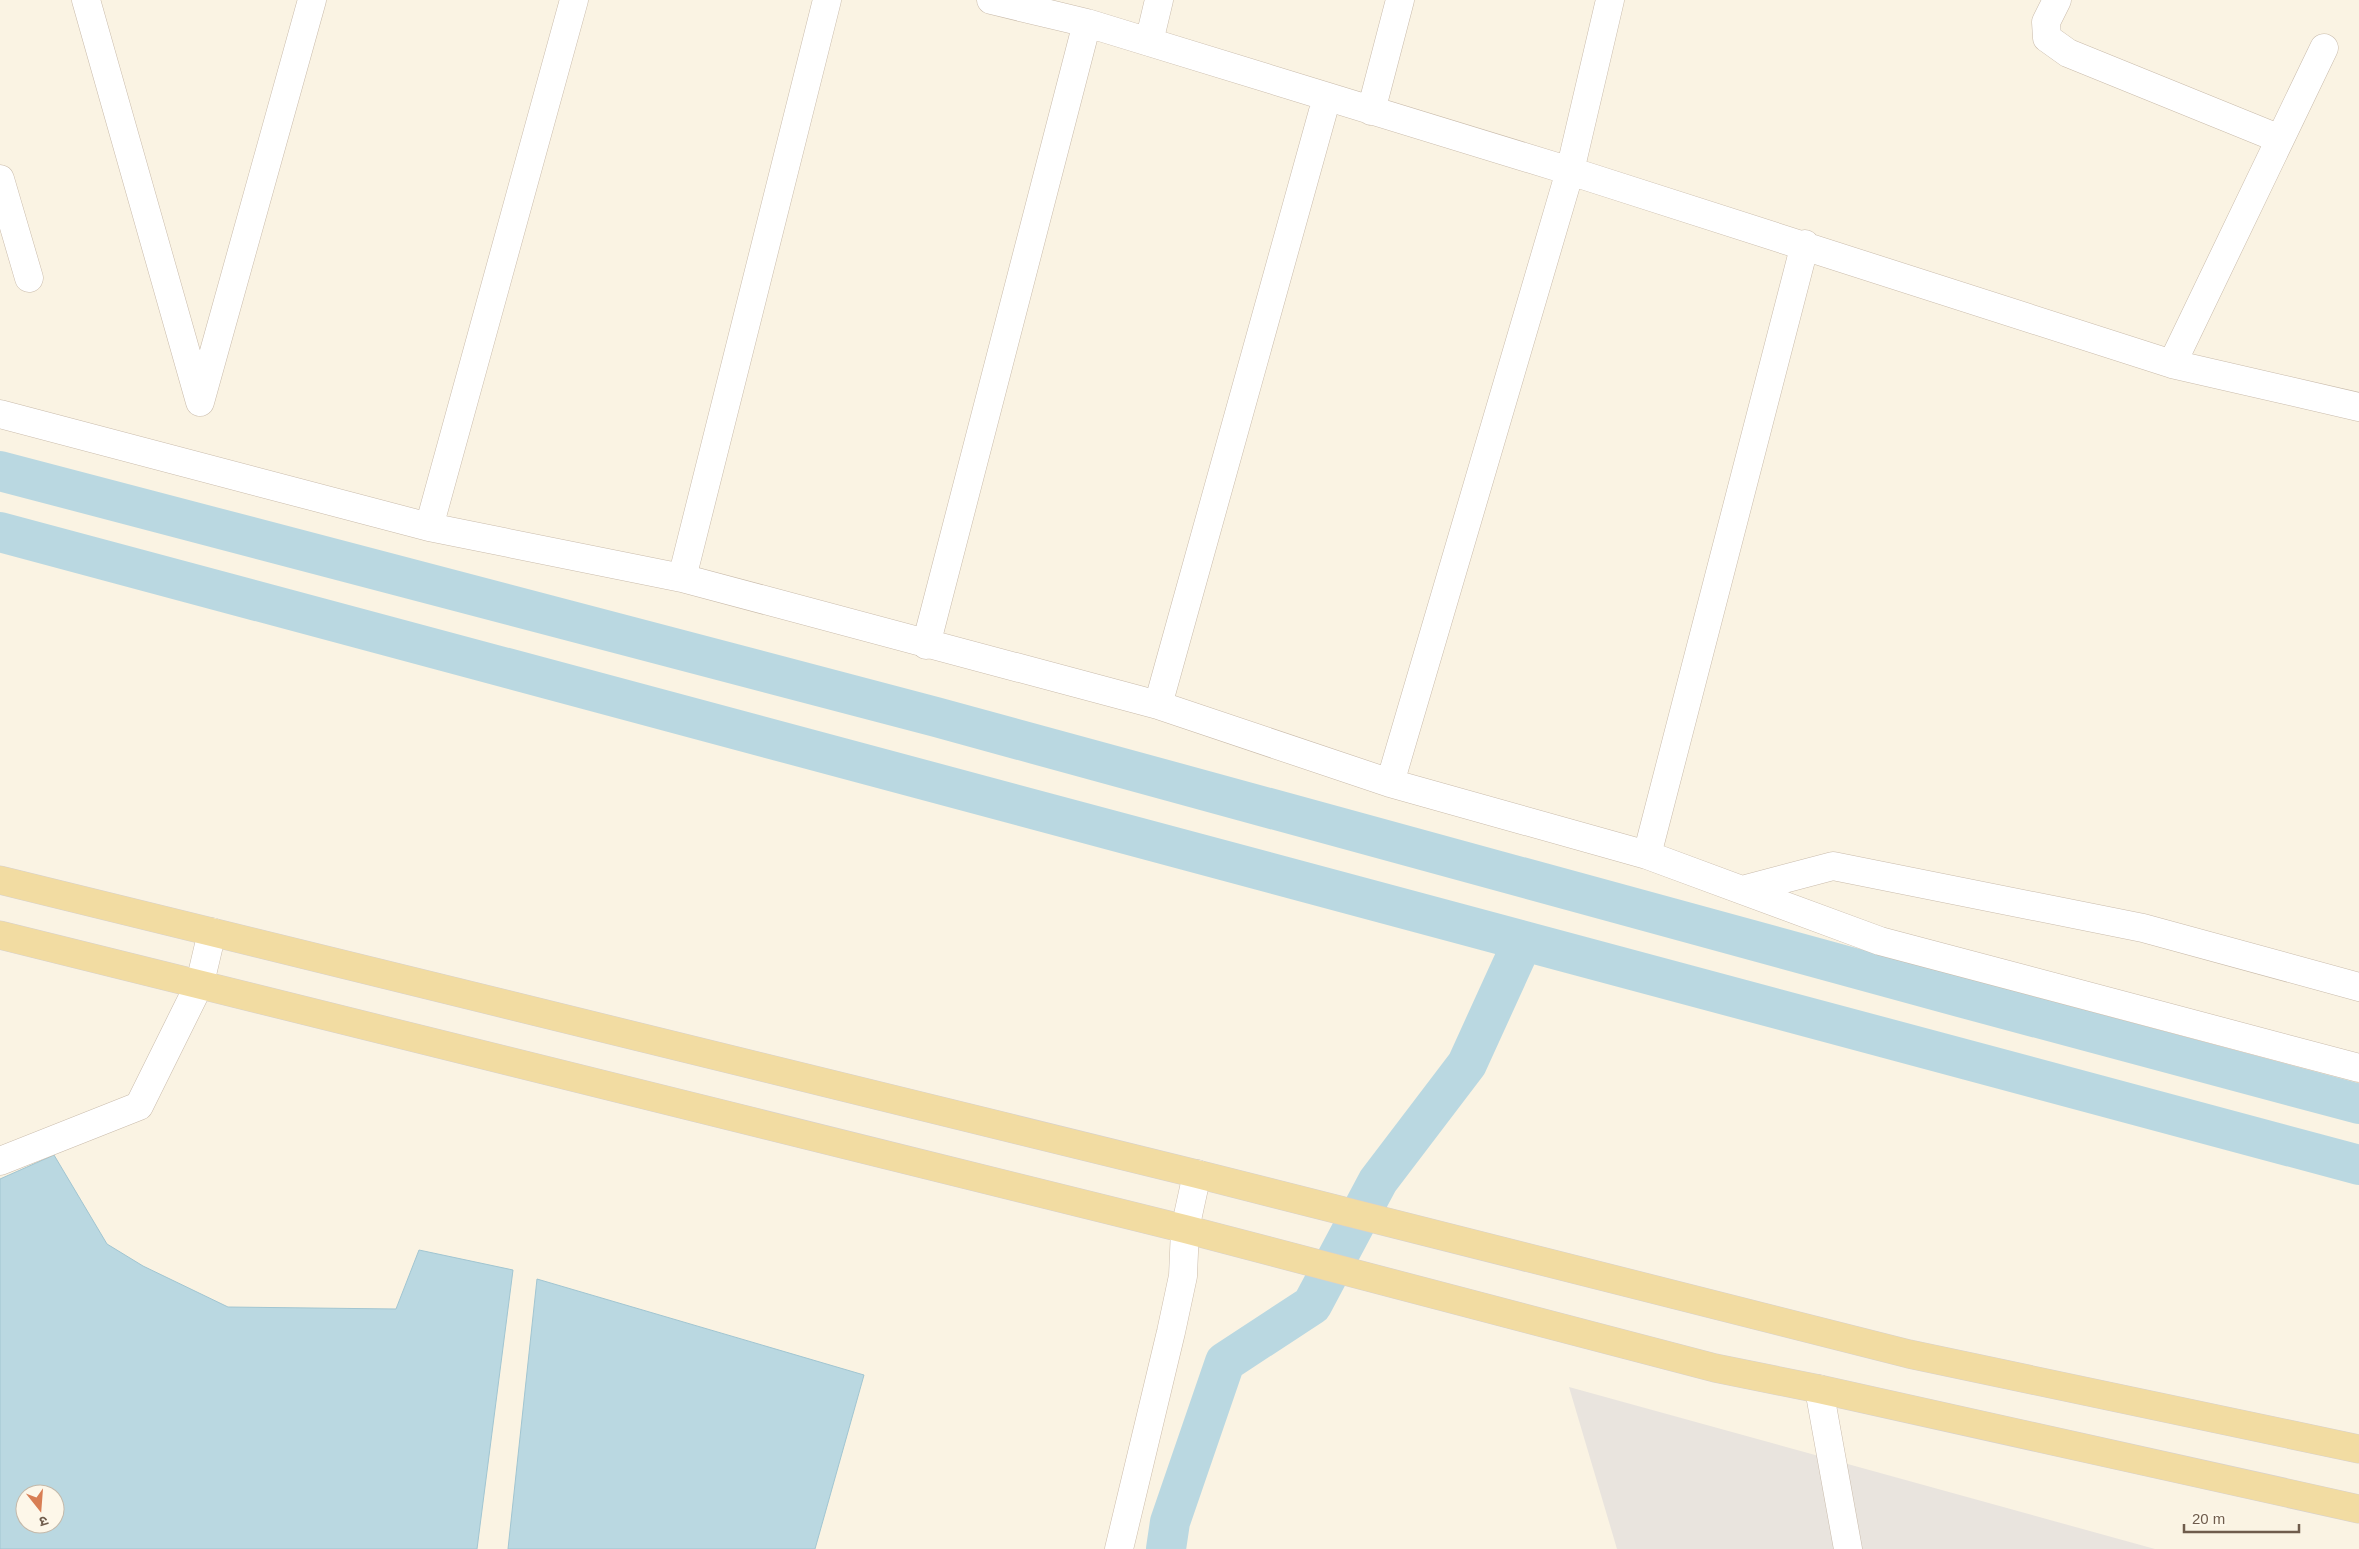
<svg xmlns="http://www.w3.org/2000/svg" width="2359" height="1549" font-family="Helvetica,'Noto Sans Devanagari',sans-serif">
  <rect width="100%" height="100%" fill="#faf3e3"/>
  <path fill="#e9e4de" d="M 1569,1387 L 2155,1549 L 1617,1549 Z"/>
  <path fill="#bad8e1" stroke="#a1c5d1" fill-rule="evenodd" d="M 54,1155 L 107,1244 L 143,1266 L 228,1307 L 396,1309 L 419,1250 L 513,1270 L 477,1549 L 0,1549 L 0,1179 ZM 25,1494 L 55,1494 L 55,1524 L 25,1524 Z
    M 537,1279 L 864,1375 L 815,1549 L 508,1549 Z"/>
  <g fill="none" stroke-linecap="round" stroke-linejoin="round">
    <path stroke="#bad8e1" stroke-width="40" d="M 0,471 L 936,717 L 1967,999 L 2359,1104
      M 0,532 L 2359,1165
      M 1166,1549 L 1170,1522 L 1225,1362 L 1312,1305 L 1378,1181 L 1467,1064 L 1523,941"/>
    <g stroke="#c9bbab" stroke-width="29">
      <path id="minor" d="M 86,0 L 200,402
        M 991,0 L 1087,23 L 1570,171 L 2172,364 L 2359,407
        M 2057,0 L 2046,22 L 2047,38 L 2068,53 L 2280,139
        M 1149,42 L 1159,0
        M 1371,111 L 1400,0
        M 0,179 L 29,278
        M 2172,364 L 2324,48
        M 200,402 L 312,0
        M 0,414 L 429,527 L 682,578 L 1158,705 L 1390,783 L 1647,855 L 1880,941 L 2359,1068
        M 429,527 L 574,0
        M 682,578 L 827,0
        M 926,645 L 1087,23
        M 1158,705 L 1327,97
        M 1390,783 L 1570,171 L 1610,0
        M 1647,855 L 1805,244
        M 1742,890 L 1833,866 L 2143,928 L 2359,987
        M 0,1161 L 139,1106 L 200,983 L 212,932
        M 1819,1389 L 1848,1549"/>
    </g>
    <g stroke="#ccbcaa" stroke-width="29">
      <path id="secondary" d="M 1119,1549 L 1171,1332 L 1183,1276 L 1185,1229 L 1197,1174"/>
    </g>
    <g stroke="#d7d1cd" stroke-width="29">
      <path id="primary" d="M 0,880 L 1197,1174 L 1909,1354 L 2359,1449
        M 0,935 L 1185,1229 L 1715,1368 L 1819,1389 L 2359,1509"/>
    </g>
    <use href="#minor" stroke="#fff" stroke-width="28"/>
    <use href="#secondary" stroke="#fff" stroke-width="28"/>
    <use href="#primary" stroke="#f2dca2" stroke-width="28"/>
  </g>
  <g transform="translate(40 1509) rotate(163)"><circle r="24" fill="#fdf7e9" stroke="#c4b9aa"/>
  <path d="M0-4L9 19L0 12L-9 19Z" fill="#d87e54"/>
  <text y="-8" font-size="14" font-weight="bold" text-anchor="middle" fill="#6f5c4c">उ</text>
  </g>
  <path d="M2184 1524v8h115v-8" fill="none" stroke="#6f5c4c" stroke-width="2.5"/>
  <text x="2192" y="1524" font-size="15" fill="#6f5c4c" stroke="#fdf7e9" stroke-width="4" paint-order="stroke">20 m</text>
</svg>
